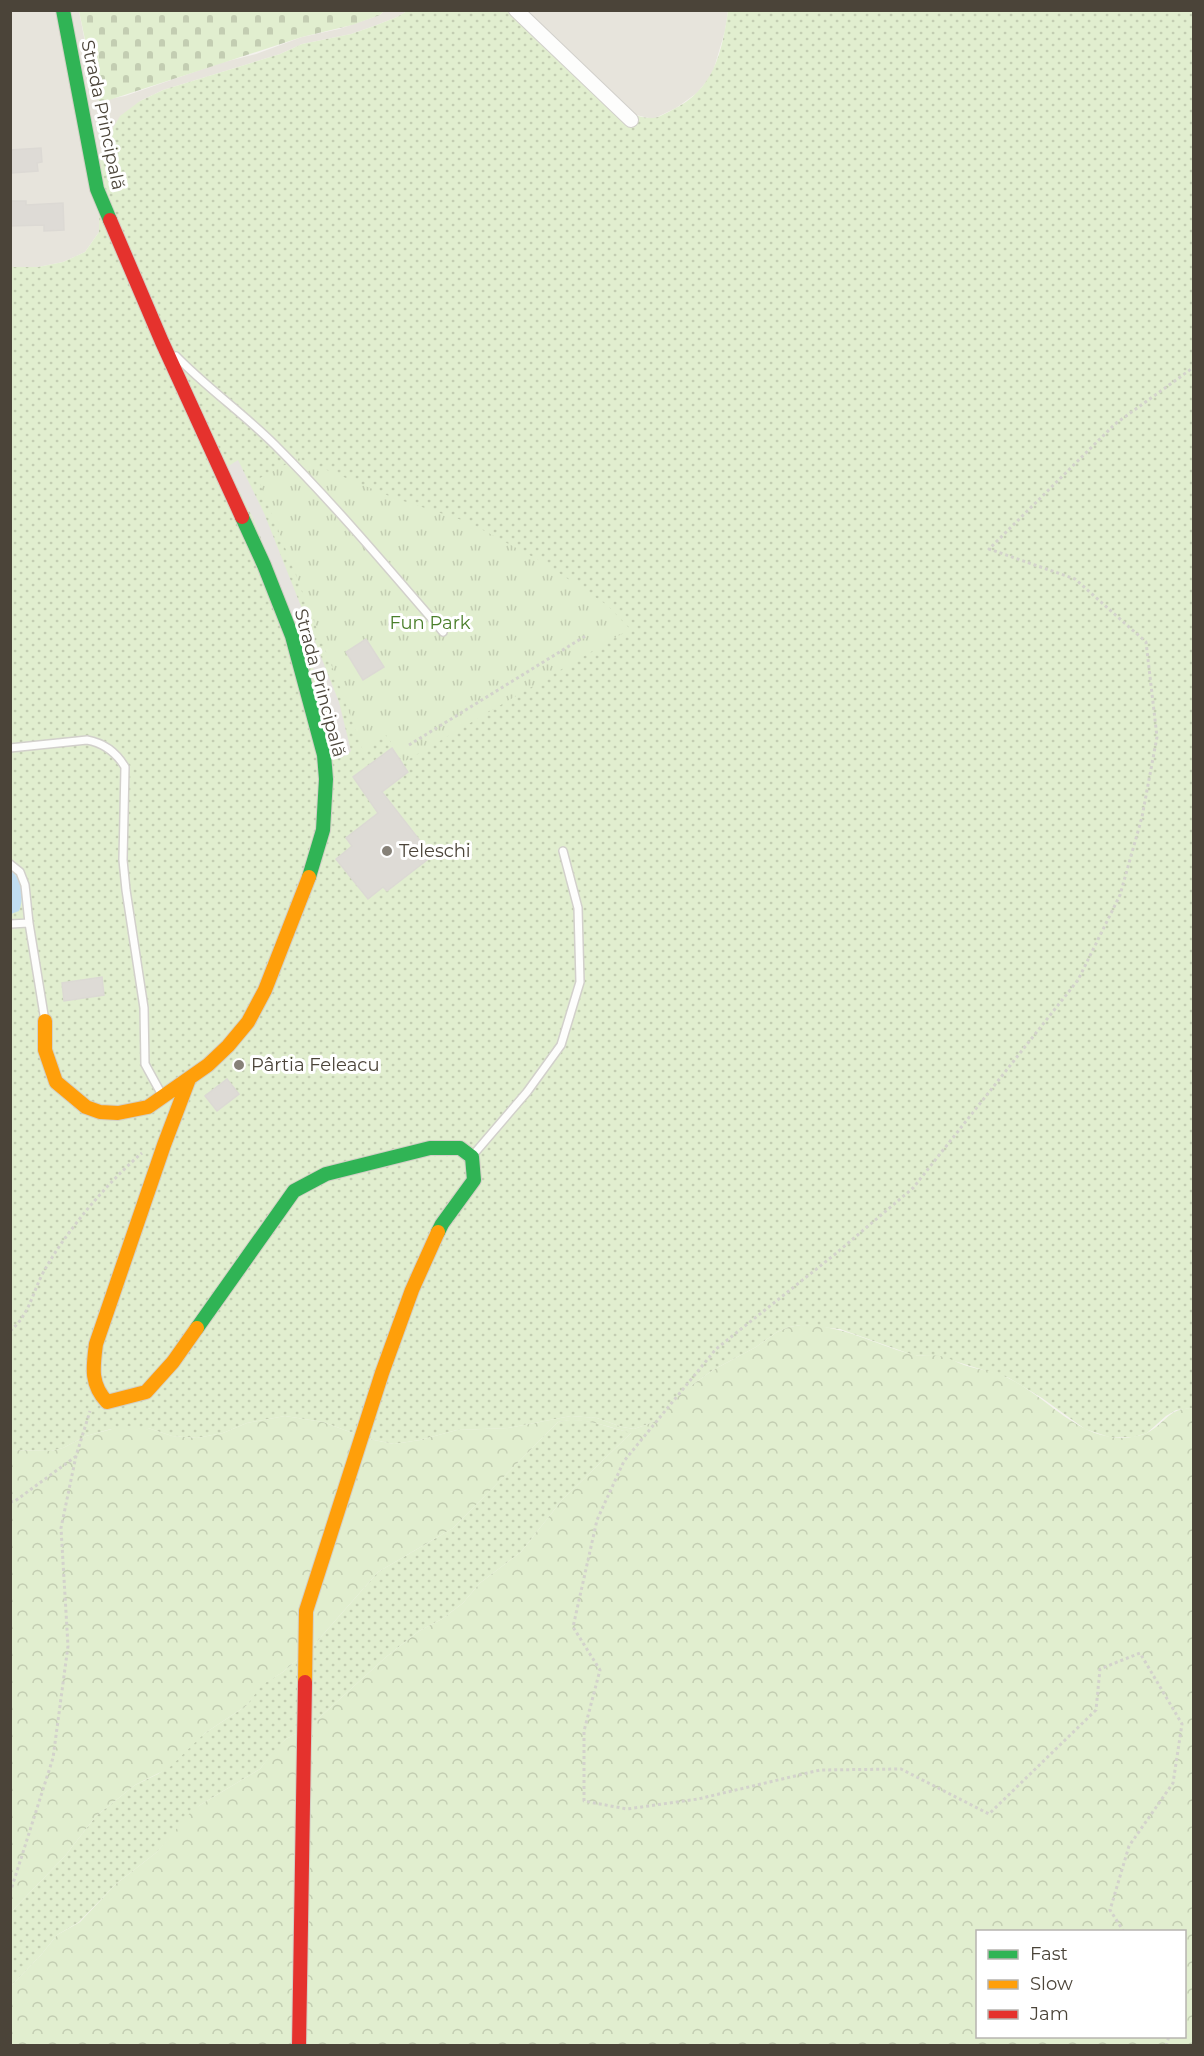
<svg xmlns="http://www.w3.org/2000/svg" width="1204" height="2056" font-family="Montserrat,sans-serif">
  <defs>
    <pattern id="grass-dots" width="8" height="8" patternUnits="userSpaceOnUse" patternTransform="scale(1.5)"><rect width="8" height="8" fill="#e1eecf"/><path d="M2 2h.1M6 6h.1" fill="none" stroke="#c3cdb2" stroke-width="1.8" stroke-linecap="round"/></pattern>
    <pattern id="forest-crowns" width="20" height="18" patternUnits="userSpaceOnUse" patternTransform="scale(1.5)"><rect width="20" height="18" fill="#e1eecf"/><path d="M2 6a3 3 0 1 1 6 0M12 15a3 3 0 1 1 6 0" fill="none" stroke="#c3cdb2"/></pattern>
    <pattern id="cemetery-stones" width="16" height="16" patternUnits="userSpaceOnUse" patternTransform="scale(1.5)"><rect width="16" height="16" fill="#e1eecf"/><path d="M2 7V4a2 2 0 0 1 4 0v3zM10 15v-3a2 2 0 0 1 4 0v3z" fill="#c3cdb2"/></pattern>
    <pattern id="park-tufts" width="24" height="20" patternUnits="userSpaceOnUse" patternTransform="scale(1.5)"><rect width="24" height="20" fill="#e1eecf"/><path d="M3 7l-1-3M5 7V3M7 7l1-3M15 17l-1-3M17 17v-4M19 17l1-3" fill="none" stroke="#c3cdb2"/></pattern>
  </defs>
  <rect width="100%" height="100%" fill="#f4f2ee"/>
  <path fill="#e7e4dc" d="M 11,11 L 79,11 L 91,73 L 99,101 L 125,96 L 220,63 L 256,54 L 302,37 L 339,29 L 380,15 L 384,11 L 407,11 L 397,17 L 374,26 L 351,34 L 302,44 L 280,54 L 163,90 L 140,101 L 100,211 L 99,232 L 85,252 L 63,262 L 38,267 L 11,267 Z
    M 508,11 L 728,11 L 725,31 L 712,75 L 697,93 L 676,108 L 653,119 L 628,113 Z"/>
  <path fill="url(#grass-dots)" d="M 407,11 L 508,11 L 628,113 C 635,115 643,118 651,118 C 657,119 666,113 672,110 C 714,90 722,52 728,11 L 1193,11 L 1193,1408 L 1176,1410 L 1166,1416 L 1147,1433 L 1134,1437 L 1109,1437 L 1085,1429 L 1042,1398 L 1009,1378 L 938,1356 L 913,1355 L 840,1329 L 801,1325 L 789,1327 L 777,1332 L 756,1347 L 713,1370 L 692,1385 L 657,1421 L 634,1429 L 622,1427 L 597,1418 L 571,1416 L 508,1428 L 457,1430 L 420,1440 L 394,1444 L 369,1439 L 323,1422 L 285,1416 L 247,1423 L 223,1433 L 197,1438 L 172,1436 L 148,1428 L 111,1429 L 86,1436 L 63,1448 L 51,1451 L 11,1450 L 11,267 L 38,267 L 63,262 L 85,252 L 99,232 L 100,162 L 108,137 L 120,116 L 140,101 L 163,90 L 280,54 L 302,44 L 351,34 L 374,26 L 397,17 Z
    M 570,1420 C 595,1419 608,1429 632,1432 L 562,1500 L 521,1552 L 480,1583 L 463,1603 L 442,1619 L 419,1631 L 386,1657 L 309,1727 L 286,1739 L 277,1748 L 260,1769 L 200,1805 L 157,1852 L 116,1884 L 79,1922 L 57,1935 L 41,1955 L 11,1986 L 11,1912 L 65,1856 L 96,1816 L 135,1785 L 158,1774 L 178,1759 L 186,1749 L 205,1733 L 246,1706 L 261,1685 L 283,1672 L 312,1647 L 378,1572 L 453,1528 L 558,1422 Z"/>
  <path fill="url(#forest-crowns)" fill-rule="evenodd" d="M 801,1325 C 843,1325 873,1344 911,1354 C 921,1357 929,1354 939,1356 C 948,1357 956,1362 964,1365 C 979,1370 995,1371 1008,1378 C 1042,1394 1069,1428 1106,1436 C 1118,1439 1136,1438 1147,1433 C 1166,1423 1168,1408 1193,1408 L 1193,2045 L 11,2045 L 11,1986 L 41,1955 L 57,1935 L 80,1922 L 116,1884 L 157,1852 L 190,1813 L 200,1805 L 260,1769 L 277,1747 L 286,1739 L 309,1727 L 386,1657 L 419,1631 L 442,1619 L 463,1603 L 480,1583 L 521,1552 L 562,1500 L 631,1433 C 604,1426 586,1417 558,1422 L 453,1528 L 378,1572 L 312,1647 L 283,1672 L 262,1685 L 246,1706 L 205,1733 L 169,1768 L 135,1785 L 96,1816 L 65,1856 L 11,1912 L 11,1450 L 51,1451 L 63,1448 L 86,1436 L 123,1426 L 148,1428 L 172,1436 L 197,1438 L 223,1433 L 247,1423 L 285,1416 L 323,1422 L 369,1439 L 394,1444 L 420,1440 L 457,1430 L 508,1428 L 571,1416 L 597,1418 L 622,1427 L 634,1429 L 657,1421 L 681,1393 L 713,1370 L 756,1347 L 777,1332 L 789,1327 ZM 978,1932 L 1184,1932 L 1184,2036 L 978,2036 Z"/>
  <path fill="url(#cemetery-stones)" d="M 79,11 L 79,10 L 384,11 L 380,15 L 352,25 L 302,37 L 103,102 L 99,101 L 97,97 Z"/>
  <path fill="url(#park-tufts)" d="M 298,458 L 394,498 L 468,522 L 544,563 L 607,605 L 630,629 L 404,762 L 386,735 L 363,751 L 340,687 L 258,479 Z"/>
  <path fill="#e6e3df" d="M 238,460 L 264,513 L 339,702 L 351,751 L 341,758 L 328,706 L 253,518 L 227,467 Z"/>
  <path fill="#c0ddf1" d="M 11,871 C 23,879 24,898 19,911 L 11,914 Z"/>
  <path fill="#dedbd6" stroke="#dcd9d4" stroke-width="1.5" d="M 41,148 L 42,162 L 37,163 L 38,171 L 12,173 L 10,150 Z
    M 10,201 L 26,201 L 26,205 L 63,203 L 64,230 L 44,231 L 44,225 L 10,226 Z
    M 366,639 L 384,667 L 363,680 L 346,652 Z
    M 392,748 L 408,772 L 382,792 L 432,856 L 387,891 L 383,887 L 368,899 L 336,859 L 352,846 L 346,838 L 378,813 L 353,777 Z
    M 102,977 L 104,995 L 64,1001 L 62,983 Z
    M 227,1079 L 239,1094 L 217,1111 L 205,1096 Z"/>
  <g fill="none" stroke-linecap="round" stroke-linejoin="round">
    <g stroke="#d2d0cb" stroke-width="10">
      <path id="lane" d="M 176,356 C 207,388 244,414 275,445 C 334,504 388,568 443,632
        M 10,748 L 87,740 C 104,743 116,752 125,767 L 123,860 L 126,890 L 144,1008 L 145,1064 L 162,1095
        M 10,864 L 20,872 L 25,885 L 29,923 L 45,1021
        M 10,924 L 29,923
        M 473,1155 L 527,1092 L 561,1045 L 580,982 L 578,908 L 563,851"/>
    </g>
    <g stroke="#d2d0cb" stroke-width="16">
      <path id="street" d="M 516,10 L 631,120"/>
    </g>
    <g stroke="#d3cfc5" stroke-width="16">
      <path id="fast" d="M 63,10 L 97,189 L 110,220
        M 242,517 L 264,565 L 292,636 L 324,755 L 326,779 L 323,830 L 309,877
        M 197,1328 L 294,1191 L 326,1174 L 430,1148 L 460,1148 L 472,1157 L 474,1180 L 442,1224 L 438,1232"/>
    </g>
    <g stroke="#d3cfc5" stroke-width="16">
      <path id="slow" d="M 45,1021 L 45,1050 L 56,1082 L 86,1107 L 100,1112 L 118,1113 L 148,1107 L 208,1065 L 228,1046 L 248,1022 L 265,990 L 309,877
        M 189,1079 L 164,1145 L 96,1344 C 93,1367 90,1384 107,1402 L 146,1392 L 173,1362 L 197,1328
        M 305,1682 L 306,1611 L 382,1373 L 412,1290 L 438,1232"/>
    </g>
    <g stroke="#d3cfc5" stroke-width="16">
      <path id="jam" d="M 110,220 L 162,342 L 242,517
        M 299,2046 L 305,1682"/>
    </g>
    <path stroke="#d3d2cc" stroke-width="3" stroke-dasharray="3 3" stroke-linecap="butt" d="M 409,745 L 587,635
      M 10,1331 C 30,1314 32,1293 44,1271 C 67,1230 107,1183 142,1153
      M 10,1502 L 15,1501 L 75,1457
      M 10,1893 L 53,1758 L 68,1646 L 61,1528 L 76,1456 L 90,1411
      M 1124,1932 L 1110,1910 L 1129,1846 L 1173,1783 L 1182,1724 L 1140,1653 L 1100,1669 L 1096,1710 L 989,1814 L 901,1769 L 820,1770 L 698,1799 L 627,1809 L 584,1801 L 584,1731 L 600,1670 L 573,1627 L 597,1520 L 624,1461 L 716,1349 L 834,1255 L 913,1188 L 1078,980 L 1120,895 L 1142,817 L 1157,737 L 1146,642 L 1075,579 L 989,549 L 1115,424 L 1194,367
      M 1166,2046 L 1169,2036"/>
    <use href="#lane" stroke="#fdfdfc" stroke-width="7"/>
    <use href="#street" stroke="#fdfdfc" stroke-width="14"/>
    <use href="#fast" stroke="#30b455" stroke-width="14"/>
    <use href="#slow" stroke="#ff9f0a" stroke-width="14"/>
    <use href="#jam" stroke="#e5322d" stroke-width="14"/>
  </g>
  <g fill="#868178" stroke="#fff" stroke-width="2">
    <circle cx="387" cy="851" r="6"/>
    <circle cx="239" cy="1065" r="6"/>
  </g>
  <g text-anchor="middle" stroke-width="6" stroke-linejoin="round" paint-order="stroke">
    <g font-size="18" fill="#4b4439" stroke="#fff">
      <text transform="translate(103 115) rotate(78)" y="6">Strada Principală</text>
      <text transform="translate(320 683) rotate(75)" y="6">Strada Principală</text>
    </g>
    <g font-size="18" fill="#4a7f2a" stroke="#fff">
      <text x="430" y="629">Fun Park</text>
    </g>
    <g font-size="18" fill="#4b4439" stroke="#fff" text-anchor="start">
      <text x="399" y="857">Teleschi</text>
      <text x="251" y="1071">Pârtia Feleacu</text>
    </g>
  </g>
  <rect width="1204" height="2056" fill="none" stroke="#4b4439" stroke-width="24"/>
  <rect x="976" y="1930" width="210" height="108" fill="#ffffff" stroke="#b7b4b0" stroke-width="1.5"/>
  <rect x="988" y="1950" width="30" height="9" fill="#30b455" stroke="#b7b4b0" stroke-width="1.5"/>
  <text x="1030" y="1960" font-size="18" fill="#4b4439">Fast</text>
  <rect x="988" y="1980" width="30" height="9" fill="#ff9f0a" stroke="#b7b4b0" stroke-width="1.5"/>
  <text x="1030" y="1990" font-size="18" fill="#4b4439">Slow</text>
  <rect x="988" y="2010" width="30" height="9" fill="#e5322d" stroke="#b7b4b0" stroke-width="1.5"/>
  <text x="1030" y="2020" font-size="18" fill="#4b4439">Jam</text>
</svg>
